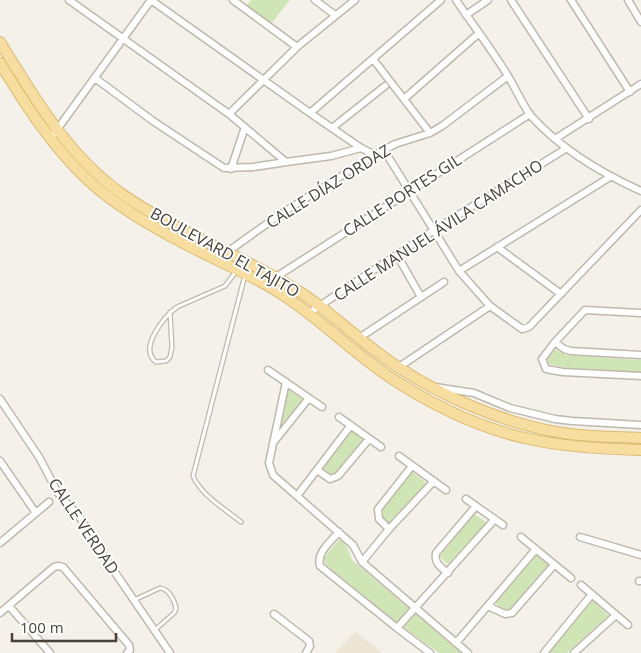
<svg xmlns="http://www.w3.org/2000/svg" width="641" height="653" font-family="'Open Sans',sans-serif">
  <rect width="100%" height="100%" fill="#f4f1ea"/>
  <path fill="#ece5d5" d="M 355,632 L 383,653 L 335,653 Z"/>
  <path fill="#d0e5b6" d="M 251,0 L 290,0 L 270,25 L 246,6 Z
    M 554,349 L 567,355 L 641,360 L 641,373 L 567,368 L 549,364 L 547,359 L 547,355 Z
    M 286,388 L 305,401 L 277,436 Z
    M 352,429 L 366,439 L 336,474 L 332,475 L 323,468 Z
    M 411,471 L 428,484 L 389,526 L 382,520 L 381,509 Z
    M 474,514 L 487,523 L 448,564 L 444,561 L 440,556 Z
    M 339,540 L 342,540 L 348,549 L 352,560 L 462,653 L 439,653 L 396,622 L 326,565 L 323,560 L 324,557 Z
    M 534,552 L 550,566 L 512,610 L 507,612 L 494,602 Z
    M 592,600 L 609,616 L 567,653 L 549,653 Z"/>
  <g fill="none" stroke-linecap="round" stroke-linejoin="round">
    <g stroke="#bfb8ad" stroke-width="5.5">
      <path id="service" d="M 170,312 L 172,347 L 170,357 L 166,361 L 156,362 C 138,348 164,317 177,307 L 225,286 L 237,270
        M 241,522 C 225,509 201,495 193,476 L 245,275
        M 134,600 L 160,588 C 169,589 175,601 176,609 L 174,613 L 155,630"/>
    </g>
    <g stroke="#bfb8ad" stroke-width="9">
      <path id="minor" d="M 69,0 L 229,114 L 286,162
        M 151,0 L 310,113 L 361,148 L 375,155
        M 233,0 L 297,47
        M 315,0 L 335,15
        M 456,0 C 473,25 492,50 508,76 C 516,89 522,104 531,116 C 561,149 601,173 641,191
        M 511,0 L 589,119
        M 571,0 L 630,92
        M 628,0 L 641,22
        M 466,15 L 488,0
        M 373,59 L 430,133
        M 95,78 L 153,121 L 224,168 L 253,167 L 286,162 L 331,156 L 361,148
        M 404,99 L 478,34
        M 310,113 L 441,0
        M 229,114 L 297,47 L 355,0
        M 332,128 L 385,86
        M 51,138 L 151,0
        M 555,139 L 641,84
        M 384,150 L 459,271 L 490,306 L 522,329 L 529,327 L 641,210
        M 231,169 L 245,127
        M 497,247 L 561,294
        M 226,253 L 279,215 L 375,155 L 395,144 L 430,133 L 442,126 L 508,76
        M 397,255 L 421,297
        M 459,271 L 610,177
        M 276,277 L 530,114
        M 309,313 L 434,230 L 567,148
        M 641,313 L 585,310 L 555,342 L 542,359 L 546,369 L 563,372 L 641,376
        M 359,338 L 444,282
        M 555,342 L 564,349 L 571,351 L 641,355
        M 399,367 L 490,306
        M 268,370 L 322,407
        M 286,382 L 269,463 L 273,475 L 353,545 L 362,562 L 468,653
        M 435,387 L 474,393 L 510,408 L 555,419 L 572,421 L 641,425
        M 0,399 L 39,457 L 58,493 L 81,519 L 97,546 L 170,653
        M 339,417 L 381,447
        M 273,443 L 309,398
        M 399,456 L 446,490
        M 0,461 L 36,513
        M 317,470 L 330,479 L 338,476 L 369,439
        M 297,496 L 351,425
        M 466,499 L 503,525
        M 389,529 L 379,519 L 378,509 L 412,466
        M 339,532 C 331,541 316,553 320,566 L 397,628 L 430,653
        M 521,537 L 571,578
        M 580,537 L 641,555
        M 0,543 L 49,502
        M 362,562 L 389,529 L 434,481
        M 448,573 C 441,567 434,564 436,553 L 476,506
        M 639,581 L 641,581
        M 581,585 L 628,625
        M 9,606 L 50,653
        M 488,606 L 505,614 L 512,613 L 554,565
        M 0,613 L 54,567 L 59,566 L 63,567 L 129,645 L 130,650 L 127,653
        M 274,614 L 309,641 L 310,646 L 306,653
        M 397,628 L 495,519
        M 456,643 L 536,549
        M 544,653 L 592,594
        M 574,653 L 616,615"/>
    </g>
    <g stroke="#dbba71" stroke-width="12">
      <path id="primary" d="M 0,42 C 34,97 67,155 122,194 C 176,232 240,254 297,290 C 326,308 350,332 377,352 C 429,392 506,426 570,434 C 594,437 618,437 641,438
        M 0,63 C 25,104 53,148 89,181 C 114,204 146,223 176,239 C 210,258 247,272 280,293 C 318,317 350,350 388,376 C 430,404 479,428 529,439 C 565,447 604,449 641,450"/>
    </g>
    <use href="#service" stroke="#fff" stroke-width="3"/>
    <use href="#minor" stroke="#fff" stroke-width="6"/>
    <use href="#primary" stroke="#f7dda0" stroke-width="10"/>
  </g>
  <g text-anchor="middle" stroke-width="4" stroke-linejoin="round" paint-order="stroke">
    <g font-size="16" fill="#474139" stroke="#fff">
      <text transform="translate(328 186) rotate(-32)" y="6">CALLE DÍAZ ORDAZ</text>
      <text transform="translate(402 195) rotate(-33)" y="6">CALLE PORTES GIL</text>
      <text transform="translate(438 230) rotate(-33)" y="6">CALLE MANUEL ÁVILA CAMACHO</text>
      <text transform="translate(225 252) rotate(29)" y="6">BOULEVARD EL TAJITO</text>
      <text transform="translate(84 526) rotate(56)" y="6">CALLE VERDAD</text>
    </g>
  </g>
  <path d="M12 633v8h104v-8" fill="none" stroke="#474139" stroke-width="2.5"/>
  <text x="20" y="633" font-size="15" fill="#474139" stroke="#ffffff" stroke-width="4" paint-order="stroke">100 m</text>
</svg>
